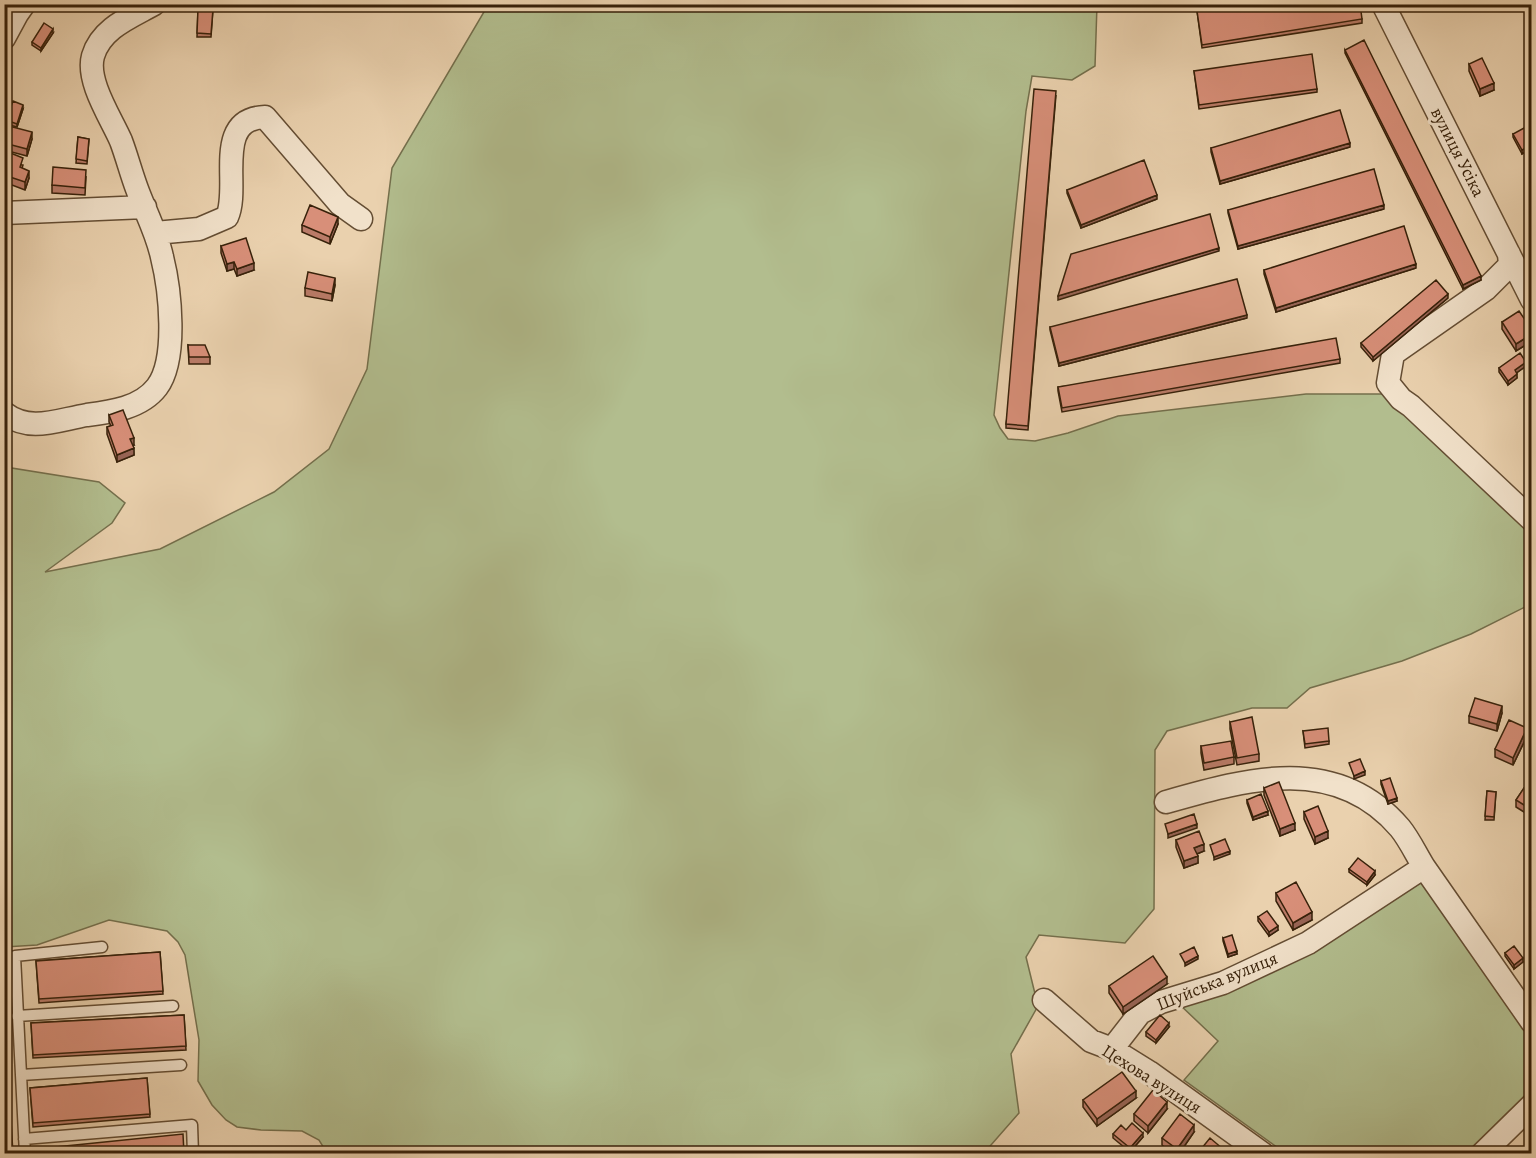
<svg xmlns="http://www.w3.org/2000/svg" width="1536" height="1158" font-family="Alegreya,serif">
  <rect width="100%" height="100%" fill="#ead1ae"/>
  <filter id="stains"><feTurbulence type="fractalNoise" baseFrequency=".00333" numOctaves="4"/><feColorMatrix values="0 0 0 0 .2 0 0 0 0 .09 0 0 0 0 .02 0 0 0 .5 -.17"/></filter>
  <radialGradient id="worn" r=".72"><stop offset=".6" stop-color="#630" stop-opacity="0"/><stop offset="1" stop-color="#630" stop-opacity=".3"/></radialGradient>
  <path fill="#b2bd8e" stroke="#746f4c" stroke-width="1.5" d="M 488,5 L 1097,5 L 1095,66 L 1072,80 L 1032,76 L 1026,111 L 994,415 L 1000,428 L 1008,439 L 1035,441 L 1068,433 L 1118,416 L 1306,394 L 1387,394 L 1531,520 L 1531,604 L 1471,634 L 1402,661 L 1310,688 L 1287,708 L 1252,708 L 1167,731 L 1155,750 L 1154,909 L 1125,943 L 1039,935 L 1026,957 L 1038,1006 L 1011,1054 L 1019,1113 L 984,1153 L 327,1153 L 319,1140 L 302,1131 L 261,1130 L 237,1127 L 226,1120 L 212,1105 L 198,1081 L 199,1040 L 185,955 L 178,942 L 167,931 L 109,920 L 37,945 L 5,947 L 5,467 L 99,482 L 125,503 L 112,523 L 45,572 L 160,549 L 274,492 L 329,449 L 367,369 L 392,168 Z
    M 1423,876 L 1531,1033 L 1531,1096 L 1471,1153 L 1285,1153 L 1184,1080 L 1218,1041 L 1178,1003 Z"/>
  <g fill="none" stroke-linecap="round" stroke-linejoin="round">
    <g stroke="#644d33" stroke-width="13">
      <path id="service" d="M 15,956 L 102,947
        M 4,961 L 15,956 L 25,1154
        M 17,1016 L 173,1006
        M 21,1075 L 181,1065
        M 24,1139 L 192,1125 L 193,1154"/>
    </g>
    <g stroke="#644d33" stroke-width="25">
      <path id="minor" d="M 1383,4 L 1532,300
        M 4,38 L 17,14 L 24,4
        M 4,213 L 145,207
        M 155,233 L 199,229 L 227,217 C 241,187 212,119 265,117 L 340,204 L 361,219
        M 1509,254 L 1510,265 L 1486,289 L 1393,354 L 1388,383 L 1401,399 L 1411,406 L 1532,520
        M 4,413 C 30,433 57,420 87,415 C 111,412 141,408 157,387 C 178,359 170,289 162,257 C 157,233 145,211 137,189 C 131,173 127,157 121,141 C 111,118 86,81 93,56 C 101,28 131,17 154,4
        M 1166,802 C 1247,779 1336,753 1400,828 C 1409,839 1416,854 1424,867
        M 1044,1000 L 1091,1041 L 1112,1049 L 1149,1072 L 1263,1154
        M 1112,1049 L 1140,1013 L 1161,1002 L 1223,983 L 1308,943 L 1424,867 L 1532,1022
        M 1482,1154 L 1532,1105"/>
    </g>
    <use href="#service" stroke="#f1e1ca" stroke-width="10"/>
    <use href="#minor" stroke="#f1e1ca" stroke-width="22"/>
  </g>
  <path fill="#ba7b68" stroke="#37210a" stroke-width="1.5" d="M 198,9 L 213,9 L 211,37 L 197,37 Z
    M 1197,11 L 1362,19 L 1362,23 L 1202,48 Z
    M 53,33 L 41,51 L 32,45 L 32,42 Z
    M 1345,50 L 1481,280 L 1463,289 L 1345,53 Z
    M 1469,64 L 1494,90 L 1480,96 L 1469,71 Z
    M 1194,71 L 1317,89 L 1317,92 L 1199,109 Z
    M 1056,95 L 1028,430 L 1006,428 L 1006,424 Z
    M 23,109 L 17,127 L 6,124 L 6,120 Z
    M 4,128 L 32,139 L 27,156 L 4,150 Z
    M 1513,134 L 1532,142 L 1532,148 L 1522,154 L 1513,137 Z
    M 78,137 L 89,139 L 87,164 L 76,163 Z
    M 1350,147 L 1220,184 L 1211,152 L 1211,148 Z
    M 4,162 L 23,165 L 22,168 L 29,178 L 25,190 L 4,182 Z
    M 86,177 L 85,195 L 52,193 L 52,185 Z
    M 1067,190 L 1157,199 L 1081,228 L 1067,193 Z
    M 1384,209 L 1238,249 L 1228,213 L 1228,210 Z
    M 338,224 L 330,244 L 302,232 L 302,225 Z
    M 221,246 L 254,270 L 237,276 L 234,269 L 227,271 L 221,253 Z
    M 1416,268 L 1276,312 L 1264,274 L 1264,270 Z
    M 335,285 L 332,301 L 305,296 L 305,288 Z
    M 1448,298 L 1373,361 L 1361,347 L 1361,343 Z
    M 1247,318 L 1059,366 L 1050,330 L 1050,327 Z
    M 1502,322 L 1532,330 L 1532,341 L 1516,351 L 1502,329 Z
    M 188,345 L 210,357 L 210,364 L 189,364 Z
    M 1340,359 L 1340,363 L 1062,412 L 1058,391 L 1058,387 Z
    M 1526,366 L 1516,373 L 1517,378 L 1508,385 L 1499,372 L 1499,368 Z
    M 109,415 L 134,445 L 133,445 L 134,455 L 117,462 L 107,434 L 107,427 L 111,426 L 109,422 Z
    M 1502,713 L 1497,731 L 1469,723 L 1469,716 Z
    M 1230,722 L 1259,754 L 1259,761 L 1237,765 L 1230,729 Z
    M 1303,731 L 1329,741 L 1329,744 L 1305,748 Z
    M 1527,736 L 1513,765 L 1495,757 L 1495,749 Z
    M 1201,746 L 1234,757 L 1234,764 L 1204,770 L 1201,753 Z
    M 1532,746 L 1532,766 L 1528,765 L 1528,758 Z
    M 1532,776 L 1532,817 L 1516,807 L 1516,800 Z
    M 1381,781 L 1397,801 L 1388,804 L 1381,784 Z
    M 1264,788 L 1295,830 L 1280,836 L 1264,795 Z
    M 1487,791 L 1496,792 L 1494,820 L 1485,820 Z
    M 1247,800 L 1268,815 L 1253,820 L 1247,803 Z
    M 1304,812 L 1328,838 L 1315,844 L 1304,819 Z
    M 1176,840 L 1204,851 L 1197,854 L 1198,863 L 1184,868 L 1176,847 Z
    M 1349,869 L 1375,875 L 1367,885 L 1349,872 Z
    M 1276,893 L 1312,920 L 1293,930 L 1276,901 Z
    M 1258,917 L 1278,930 L 1269,936 L 1258,921 Z
    M 1223,938 L 1237,954 L 1228,957 L 1223,941 Z
    M 160,952 L 163,994 L 39,1003 L 36,961 Z
    M 1505,953 L 1523,962 L 1514,969 L 1505,956 Z
    M 1167,984 L 1123,1014 L 1109,993 L 1109,986 Z
    M 184,1015 L 186,1050 L 33,1058 L 31,1023 Z
    M 1169,1027 L 1156,1043 L 1146,1036 L 1146,1032 Z
    M 147,1078 L 150,1117 L 33,1127 L 30,1088 Z
    M 1136,1098 L 1097,1126 L 1083,1107 L 1083,1100 Z
    M 1167,1109 L 1148,1133 L 1134,1121 L 1134,1114 Z
    M 1126,1130 L 1143,1137 L 1130,1152 L 1113,1138 L 1113,1134 Z
    M 1194,1132 L 1179,1154 L 1173,1154 L 1162,1145 L 1162,1138 Z"/>
  <path fill="#976455" stroke="#37210a" stroke-width="1.5" d="M 53,29 L 53,33 L 41,51 L 41,48 Z
    M 1494,83 L 1494,90 L 1480,96 L 1480,89 Z
    M 23,105 L 23,109 L 17,127 L 17,124 Z
    M 32,132 L 32,139 L 27,156 L 27,149 Z
    M 1350,143 L 1350,147 L 1220,184 L 1220,181 Z
    M 1532,145 L 1532,148 L 1522,154 L 1522,150 Z
    M 29,171 L 29,178 L 25,190 L 25,182 Z
    M 1157,195 L 1157,199 L 1081,228 L 1081,225 Z
    M 1384,205 L 1384,209 L 1238,249 L 1238,246 Z
    M 338,217 L 338,224 L 330,244 L 330,237 Z
    M 1219,248 L 1219,251 L 1058,300 L 1058,296 Z
    M 234,262 L 234,269 L 227,271 L 227,264 Z
    M 254,263 L 254,270 L 237,276 L 237,269 Z
    M 1416,264 L 1416,268 L 1276,312 L 1276,308 Z
    M 1481,276 L 1481,280 L 1463,289 L 1463,285 Z
    M 335,278 L 335,285 L 332,301 L 332,294 Z
    M 1448,294 L 1448,298 L 1373,361 L 1373,357 Z
    M 1247,315 L 1247,318 L 1059,366 L 1059,363 Z
    M 1532,334 L 1532,341 L 1516,351 L 1516,344 Z
    M 1526,362 L 1526,366 L 1515,374 L 1515,370 Z
    M 1517,374 L 1517,378 L 1508,385 L 1508,381 Z
    M 134,438 L 134,445 L 130,446 L 130,439 Z
    M 134,448 L 134,455 L 117,462 L 117,455 Z
    M 1502,706 L 1502,713 L 1497,731 L 1497,724 Z
    M 1527,728 L 1527,736 L 1513,765 L 1513,758 Z
    M 1365,771 L 1365,775 L 1354,779 L 1354,776 Z
    M 1397,798 L 1397,801 L 1388,804 L 1388,801 Z
    M 1268,811 L 1268,815 L 1253,820 L 1253,817 Z
    M 1295,823 L 1295,830 L 1280,836 L 1280,829 Z
    M 1197,824 L 1197,828 L 1168,838 L 1168,834 Z
    M 1328,831 L 1328,838 L 1315,844 L 1315,837 Z
    M 1204,844 L 1204,851 L 1194,855 L 1194,848 Z
    M 1230,851 L 1230,854 L 1214,860 L 1214,857 Z
    M 1198,856 L 1198,863 L 1184,868 L 1184,861 Z
    M 1375,871 L 1375,875 L 1367,885 L 1367,882 Z
    M 1312,912 L 1312,920 L 1293,930 L 1293,923 Z
    M 1278,926 L 1278,930 L 1269,936 L 1269,932 Z
    M 1237,951 L 1237,954 L 1228,957 L 1228,954 Z
    M 1198,956 L 1198,959 L 1185,966 L 1185,963 Z
    M 1523,958 L 1523,962 L 1514,969 L 1514,965 Z
    M 1167,977 L 1167,984 L 1123,1014 L 1123,1007 Z
    M 1169,1023 L 1169,1027 L 1156,1043 L 1156,1040 Z
    M 1136,1091 L 1136,1098 L 1097,1126 L 1097,1119 Z
    M 1167,1102 L 1167,1109 L 1148,1133 L 1148,1126 Z
    M 1194,1125 L 1194,1132 L 1179,1154 L 1177,1154 L 1177,1149 Z
    M 1143,1133 L 1143,1137 L 1130,1152 L 1130,1148 Z"/>
  <path fill="#d88f79" stroke="#37210a" stroke-width="1.5" d="M 1238,4 L 1360,4 L 1362,19 L 1202,45 L 1197,11 Z
    M 198,9 L 213,9 L 211,34 L 197,33 Z
    M 44,23 L 53,29 L 41,48 L 32,42 Z
    M 1364,40 L 1481,276 L 1463,285 L 1345,50 Z
    M 1312,54 L 1317,89 L 1199,105 L 1194,71 Z
    M 1482,58 L 1494,83 L 1480,89 L 1469,64 Z
    M 1034,89 L 1056,91 L 1028,426 L 1006,424 Z
    M 13,101 L 23,105 L 17,124 L 6,120 Z
    M 1340,110 L 1350,143 L 1220,181 L 1211,148 Z
    M 5,125 L 32,132 L 27,149 L 4,143 Z
    M 1524,128 L 1532,142 L 1532,145 L 1522,150 L 1513,134 Z
    M 78,137 L 89,139 L 87,161 L 76,159 Z
    M 8,152 L 23,158 L 20,167 L 29,171 L 25,182 L 4,175 L 4,162 Z
    M 1144,160 L 1157,195 L 1081,225 L 1067,190 Z
    M 53,167 L 86,170 L 85,188 L 52,185 Z
    M 1374,169 L 1384,205 L 1238,246 L 1228,210 Z
    M 310,205 L 338,217 L 330,237 L 302,225 Z
    M 1210,214 L 1219,248 L 1058,296 L 1071,254 Z
    M 1404,226 L 1416,264 L 1276,308 L 1264,270 Z
    M 246,238 L 254,263 L 237,269 L 234,262 L 227,264 L 221,246 Z
    M 308,272 L 335,278 L 332,294 L 305,288 Z
    M 1237,279 L 1247,315 L 1059,363 L 1050,327 Z
    M 1436,280 L 1448,294 L 1373,357 L 1361,343 Z
    M 1519,311 L 1532,330 L 1532,334 L 1516,344 L 1502,322 Z
    M 1336,338 L 1340,359 L 1062,408 L 1058,387 Z
    M 188,345 L 205,345 L 210,357 L 189,357 Z
    M 1520,353 L 1526,362 L 1515,370 L 1517,374 L 1508,381 L 1499,368 Z
    M 123,410 L 134,438 L 130,439 L 134,448 L 117,455 L 107,427 L 113,425 L 109,415 Z
    M 1475,698 L 1502,706 L 1497,724 L 1469,716 Z
    M 1252,717 L 1259,754 L 1237,758 L 1230,722 Z
    M 1509,720 L 1527,728 L 1513,758 L 1495,749 Z
    M 1328,728 L 1329,741 L 1305,744 L 1303,731 Z
    M 1231,741 L 1234,757 L 1204,763 L 1201,746 Z
    M 1532,746 L 1532,759 L 1528,758 Z
    M 1360,759 L 1365,771 L 1354,776 L 1349,763 Z
    M 1532,776 L 1532,810 L 1516,800 Z
    M 1390,778 L 1397,798 L 1388,801 L 1381,781 Z
    M 1279,782 L 1295,823 L 1280,829 L 1264,788 Z
    M 1487,791 L 1496,792 L 1494,817 L 1485,816 Z
    M 1261,794 L 1268,811 L 1253,817 L 1247,800 Z
    M 1318,806 L 1328,831 L 1315,837 L 1304,812 Z
    M 1194,814 L 1197,824 L 1168,834 L 1165,824 Z
    M 1199,831 L 1204,844 L 1194,848 L 1198,856 L 1184,861 L 1176,840 Z
    M 1225,839 L 1230,851 L 1214,857 L 1210,845 Z
    M 1358,858 L 1375,871 L 1367,882 L 1349,869 Z
    M 1296,882 L 1312,912 L 1293,923 L 1276,893 Z
    M 1267,911 L 1278,926 L 1269,932 L 1258,917 Z
    M 1232,935 L 1237,951 L 1228,954 L 1223,938 Z
    M 1514,946 L 1523,958 L 1514,965 L 1505,953 Z
    M 1194,947 L 1198,956 L 1185,963 L 1180,954 Z
    M 160,952 L 163,991 L 39,999 L 36,961 Z
    M 1153,956 L 1167,977 L 1123,1007 L 1109,986 Z
    M 4,1004 L 13,1154 L 4,1154 Z
    M 184,1015 L 186,1046 L 33,1055 L 31,1023 Z
    M 1160,1015 L 1169,1023 L 1156,1040 L 1146,1032 Z
    M 1122,1072 L 1136,1091 L 1097,1119 L 1083,1100 Z
    M 147,1078 L 150,1114 L 33,1123 L 30,1088 Z
    M 1153,1090 L 1167,1102 L 1148,1126 L 1134,1114 Z
    M 1180,1114 L 1194,1125 L 1177,1149 L 1162,1138 Z
    M 1132,1123 L 1143,1133 L 1130,1148 L 1113,1134 L 1121,1125 L 1126,1130 Z
    M 183,1134 L 184,1154 L 36,1154 L 36,1149 Z
    M 1210,1138 L 1223,1149 L 1219,1154 L 1197,1154 Z
    M 305,1152 L 305,1154 L 282,1154 Z"/>
  <g text-anchor="middle" stroke-width="6" stroke-linejoin="round" paint-order="stroke">
    <g font-size="18" fill="#37210a" stroke="#f1e1ca">
      <text transform="translate(1458 152) rotate(63)" y="6">вулиця Усіка</text>
      <text transform="translate(1217 981) rotate(-22)" y="6">Шуйська вулиця</text>
      <text transform="translate(1152 1079) rotate(32)" y="6">Цехова вулиця</text>
    </g>
  </g>
  <rect width="1536" height="1158" fill="none" stroke="#ead1ae" stroke-width="24"/>
  <rect x="6" y="6" width="1524" height="1146" fill="none" stroke="#37210a" stroke-width="3"/>
  <rect x="12" y="12" width="1512" height="1134" fill="none" stroke="#37210a" stroke-width="1.5"/>
  <rect width="100%" height="100%" filter="url(#stains)"/>
  <rect width="100%" height="100%" fill="url(#worn)"/>
</svg>
